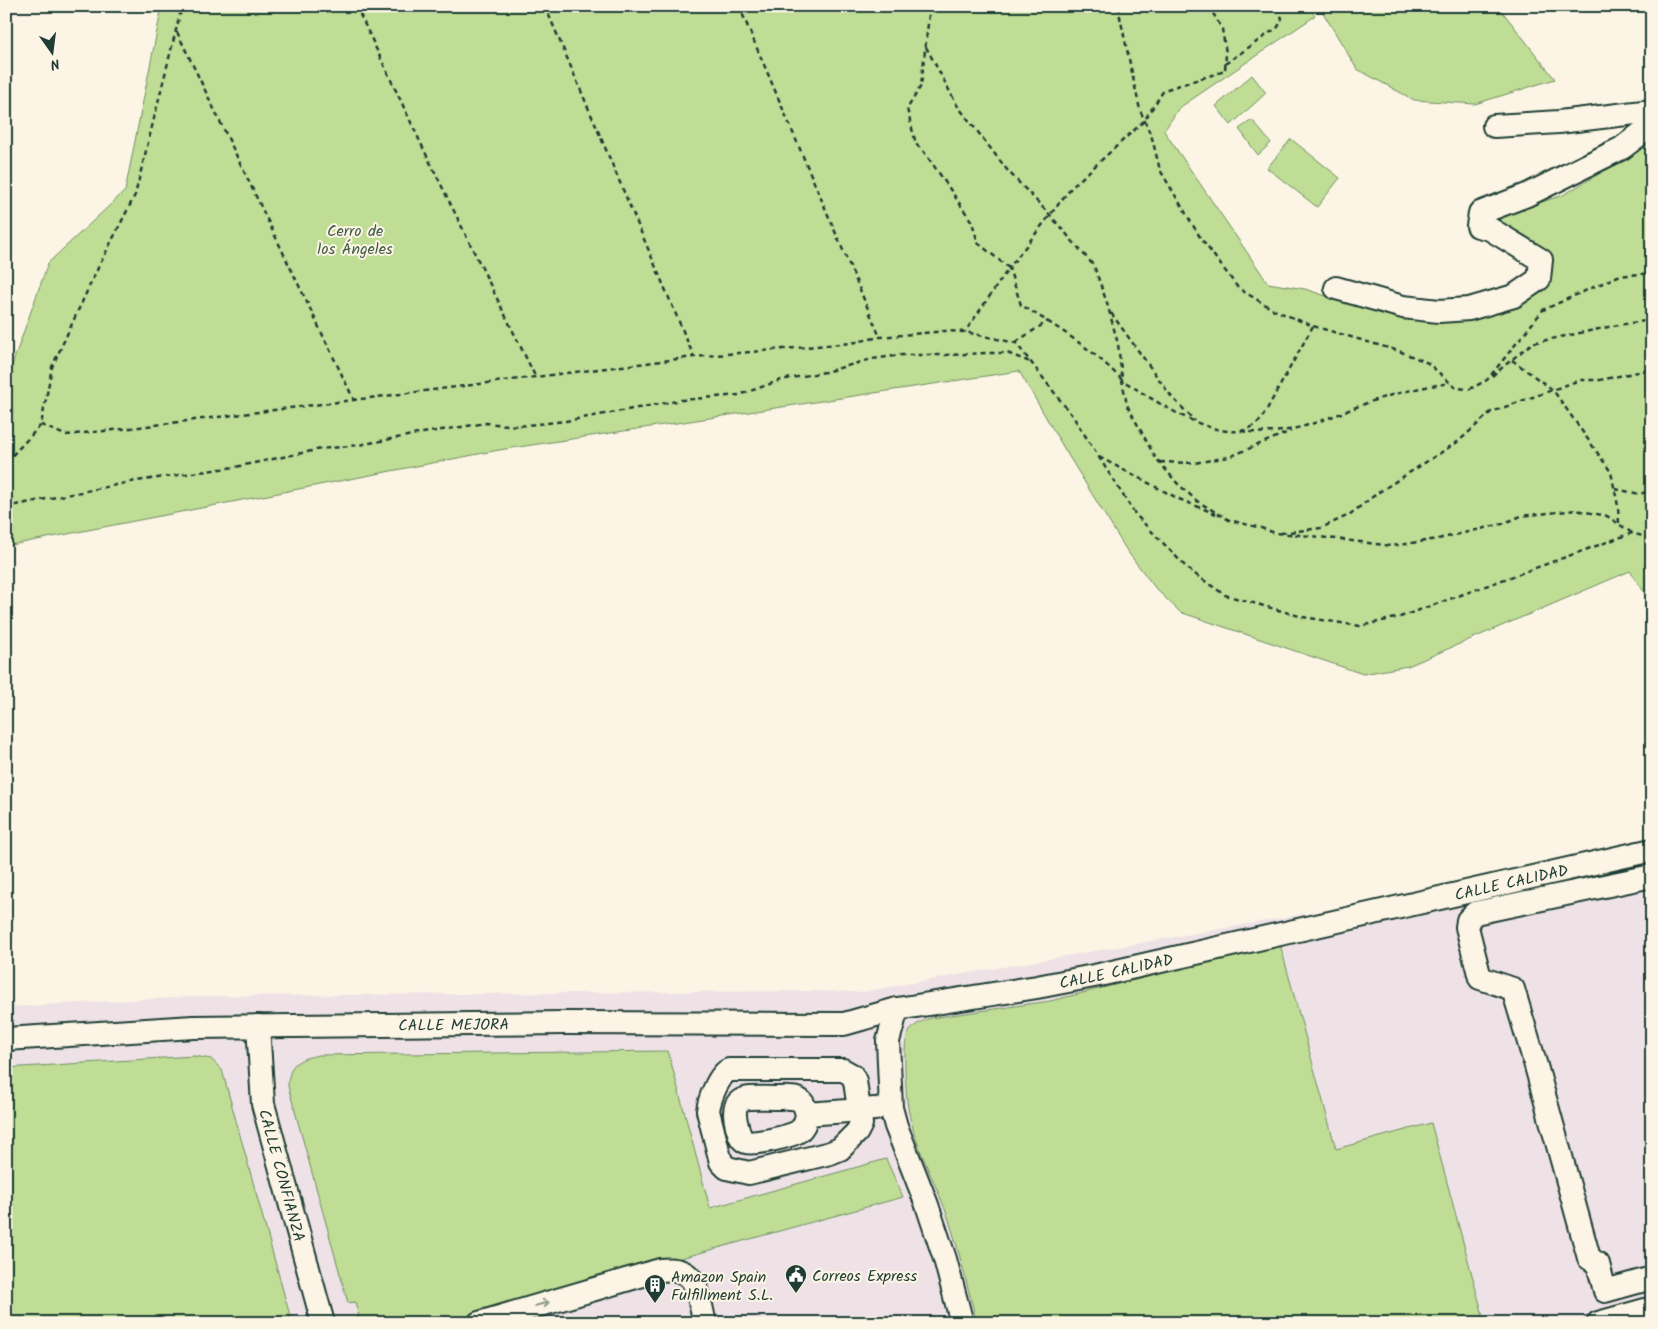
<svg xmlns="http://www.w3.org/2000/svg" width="1658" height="1329" font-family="Kalam,sans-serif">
  <rect width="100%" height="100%" fill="#fcf5e5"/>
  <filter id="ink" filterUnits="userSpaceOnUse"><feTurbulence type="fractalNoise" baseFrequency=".02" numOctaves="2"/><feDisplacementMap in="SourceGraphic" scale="10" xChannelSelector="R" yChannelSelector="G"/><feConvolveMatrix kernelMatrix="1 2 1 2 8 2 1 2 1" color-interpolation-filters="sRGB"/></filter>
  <g filter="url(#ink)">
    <path fill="#eee2e6" d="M 1652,853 L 1652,1323 L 6,1323 L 6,1007 L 206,996 L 808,991 L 861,992 Z"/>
    <path fill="#bfdd95" stroke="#6f8d64" d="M 162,6 L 1308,6 L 1315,16 L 1179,108 L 1164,131 L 1268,283 L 1305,289 L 1359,307 L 1430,320 L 1488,315 L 1546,289 L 1547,258 L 1491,219 L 1563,195 L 1628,157 L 1652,136 L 1652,604 L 1630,571 L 1408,666 L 1363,674 L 1180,612 L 1156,589 L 1127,551 L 1065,450 L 1019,371 L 499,450 L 6,546 L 6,382 L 48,263 L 125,191 Z
      M 1319,6 L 1498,6 L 1555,79 L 1475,104 L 1414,100 L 1357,69 Z
      M 1252,75 L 1266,93 L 1231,125 L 1216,106 Z
      M 1252,120 L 1271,143 L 1258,155 L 1239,129 Z
      M 1291,139 L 1340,178 L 1317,207 L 1267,168 Z
      M 1280,944 L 1336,1149 L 1431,1123 L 1485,1323 L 977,1323 C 968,1289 960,1254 949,1220 C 938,1187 919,1156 911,1121 C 906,1104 906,1086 905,1068 C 905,1042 902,1027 931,1018 L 1050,1001 Z
      M 668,1051 L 710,1208 L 886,1159 L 903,1197 L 445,1323 L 353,1323 L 352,1319 L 359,1317 L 355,1302 L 348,1303 L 288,1086 C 289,1063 298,1059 319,1055 Z
      M 194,1056 L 211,1059 L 222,1070 L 292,1323 L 6,1323 L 6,1068 Z"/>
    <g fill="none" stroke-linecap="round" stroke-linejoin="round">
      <g stroke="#1f3d34" stroke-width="26">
        <g id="minor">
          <path d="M 1494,126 L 1559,122 L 1652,111"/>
          <path d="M 1336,288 L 1403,307 L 1439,311 L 1469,309 L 1514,296 L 1539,279 L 1541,260 L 1490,229 L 1478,226 L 1480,213 L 1527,195 L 1622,148 L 1652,125"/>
          <path d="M 1652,876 L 1475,913 L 1468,920 L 1467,927 L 1480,978 L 1513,989 L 1536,1066 L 1589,1258 L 1598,1264 L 1605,1291 L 1652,1278"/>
          <path d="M 897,1009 L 888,1041 L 891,1108 L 896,1126 L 927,1205 L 945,1259 L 962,1323"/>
          <path id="s1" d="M 258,1026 L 263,1104 L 323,1323"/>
          <path id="s2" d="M 6,1039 L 193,1027 L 563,1023 L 844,1024 L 897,1009 L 1037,987 L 1099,975 L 1652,850"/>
          <path d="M 729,1070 L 843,1070 L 852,1075 L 855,1081 L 861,1124 L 857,1132 L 840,1149 L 830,1153 L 749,1173 L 727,1168 L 721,1162 L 708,1111 C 709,1100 719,1074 729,1070 Z"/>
          <path d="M 807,1114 C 806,1121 804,1127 799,1131 C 792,1136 754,1145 746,1142 C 740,1139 739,1133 737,1126 C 728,1093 749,1098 774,1098 C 781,1098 791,1097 797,1099 C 804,1101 805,1108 807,1114 L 875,1109"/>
          <path d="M 479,1323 L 660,1270 C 699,1265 697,1293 705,1323"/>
          <path d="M 1598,1323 L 1652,1308"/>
        </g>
      </g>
      <path stroke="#1f3d34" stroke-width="2.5" stroke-dasharray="5 4" stroke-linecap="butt" d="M 356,6 L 425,152 L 536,378
        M 545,6 L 694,357
        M 739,6 L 880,337
        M 930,6 L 921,86 L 907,109 L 916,144 L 924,152 L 939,173 L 972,222 L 978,243 L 1009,268 L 965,332
        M 1119,6 L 1120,17 L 1140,110 L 1152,138 L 1160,170 L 1200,237 L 1238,288 L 1274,310 L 1313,326 L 1399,351 L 1428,363 L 1456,388 L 1470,389 L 1487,380 L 1543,310 L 1618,276 L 1652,273
        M 177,32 L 354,400
        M 926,47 L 957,105 L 1008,171 L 1050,215 L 1094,266 L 1107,303 L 1118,344 L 1122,378
        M 1225,64 L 1278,27 L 1282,18 L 1276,6
        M 1111,313 L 1171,396 L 1195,421
        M 1313,326 L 1261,420 C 1256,424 1251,428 1245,430 C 1209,439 1151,398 1122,380 L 1127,405 L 1155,457 L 1177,483 L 1197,501 L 1229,520 L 1261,528 L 1275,533 L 1312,536 L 1392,546 L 1438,539 L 1502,524 L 1521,516 L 1576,510 L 1607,516 L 1632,533
        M 1016,342 L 1048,321
        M 1512,360 L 1553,390 L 1611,472 L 1618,506 L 1619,524
        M 1492,376 L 1532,343 L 1618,325 L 1652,320
        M 1122,380 C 1093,349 1057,327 1021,305 L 1009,268 L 1071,188 L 1144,121 L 1164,90 L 1225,71 L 1226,53 L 1222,29 L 1209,6
        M 41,425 L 65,435 L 123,429 L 694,357 L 851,343 L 880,337 L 945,331 L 965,332 L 1016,343 L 1074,418 L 1135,514 L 1189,570 L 1225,595 L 1303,617 L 1360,626 L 1400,617 L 1632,533 L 1652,539
        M 1241,431 C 1289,438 1324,419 1367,403 C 1394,393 1422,387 1450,383
        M 1099,457 L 1179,499 L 1216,514
        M 6,462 L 41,425 L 52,367 L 95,274 L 135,195 L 182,6
        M 1160,462 L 1194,463 L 1229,457 L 1291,431
        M 1615,489 L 1640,494 L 1652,490
        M 6,507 L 136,481 L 235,467 L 321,449 L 359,445 L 423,433 L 486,423 L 518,426 L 566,421 L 682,400 L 739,395 L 781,380 L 825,372 L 872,359 L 902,355 L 946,355 L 988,353 L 1007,353 L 1030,362
        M 1281,533 L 1321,528 L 1349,515 L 1379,492 L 1459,441 L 1491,412 L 1580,380 L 1600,380 L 1652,369"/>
      <use href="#minor" stroke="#fcf5e5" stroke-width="22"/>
    </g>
    <defs><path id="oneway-shaft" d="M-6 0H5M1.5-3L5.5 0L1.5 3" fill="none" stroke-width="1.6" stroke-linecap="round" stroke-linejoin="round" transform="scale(1.25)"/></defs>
    <use stroke="#8e998c" href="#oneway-shaft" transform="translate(542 1304) rotate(-16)"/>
  </g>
  <defs>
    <g id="civic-pin" transform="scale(1.125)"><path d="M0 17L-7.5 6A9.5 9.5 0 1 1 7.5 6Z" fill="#1f3d34" stroke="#fcf5e5"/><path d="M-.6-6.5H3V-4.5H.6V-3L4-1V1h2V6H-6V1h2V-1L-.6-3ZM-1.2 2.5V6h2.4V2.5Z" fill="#fff"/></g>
    <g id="building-pin" transform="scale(1.125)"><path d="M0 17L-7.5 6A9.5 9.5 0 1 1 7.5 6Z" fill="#1f3d34" stroke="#fcf5e5"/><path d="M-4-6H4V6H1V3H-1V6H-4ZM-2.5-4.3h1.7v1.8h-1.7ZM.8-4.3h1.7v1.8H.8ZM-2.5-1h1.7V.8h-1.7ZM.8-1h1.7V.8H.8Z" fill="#fff"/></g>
  </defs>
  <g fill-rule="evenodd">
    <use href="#civic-pin" x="796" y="1275"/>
    <use href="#building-pin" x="655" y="1285"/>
  </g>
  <g text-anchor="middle" stroke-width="4" stroke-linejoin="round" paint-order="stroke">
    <g font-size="16" fill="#3f5d47" stroke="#fcf5e5">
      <text x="355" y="236">Cerro de<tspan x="355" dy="18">los Ángeles</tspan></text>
    </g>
    <g font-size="16" fill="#1f3d34" stroke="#fcf5e5">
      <text dy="6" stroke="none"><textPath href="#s2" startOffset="1521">CALLE CALIDAD</textPath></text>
      <text dy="6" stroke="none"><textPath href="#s2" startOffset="1116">CALLE CALIDAD</textPath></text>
      <text dy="6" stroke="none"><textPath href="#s2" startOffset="448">CALLE MEJORA</textPath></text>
      <text dy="6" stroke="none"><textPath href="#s1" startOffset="152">CALLE CONFIANZA</textPath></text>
    </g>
    <g font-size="16" fill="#1f3d34" stroke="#fcf5e5" text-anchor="start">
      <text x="812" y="1281">Correos Express</text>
      <text x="671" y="1282">Amazon Spain<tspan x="671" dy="18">Fulfillment S.L.</tspan></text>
    </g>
  </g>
  <rect width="1658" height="1329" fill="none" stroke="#fcf5e5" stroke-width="25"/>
  <rect x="12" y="12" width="1633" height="1304" fill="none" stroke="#1f3d34" stroke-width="2" filter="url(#ink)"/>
  <g transform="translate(52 52) rotate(166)" stroke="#fcf5e5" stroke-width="4" paint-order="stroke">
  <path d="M0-4L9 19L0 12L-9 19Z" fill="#1f3d34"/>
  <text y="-8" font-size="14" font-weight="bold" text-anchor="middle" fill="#1f3d34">N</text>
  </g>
</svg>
